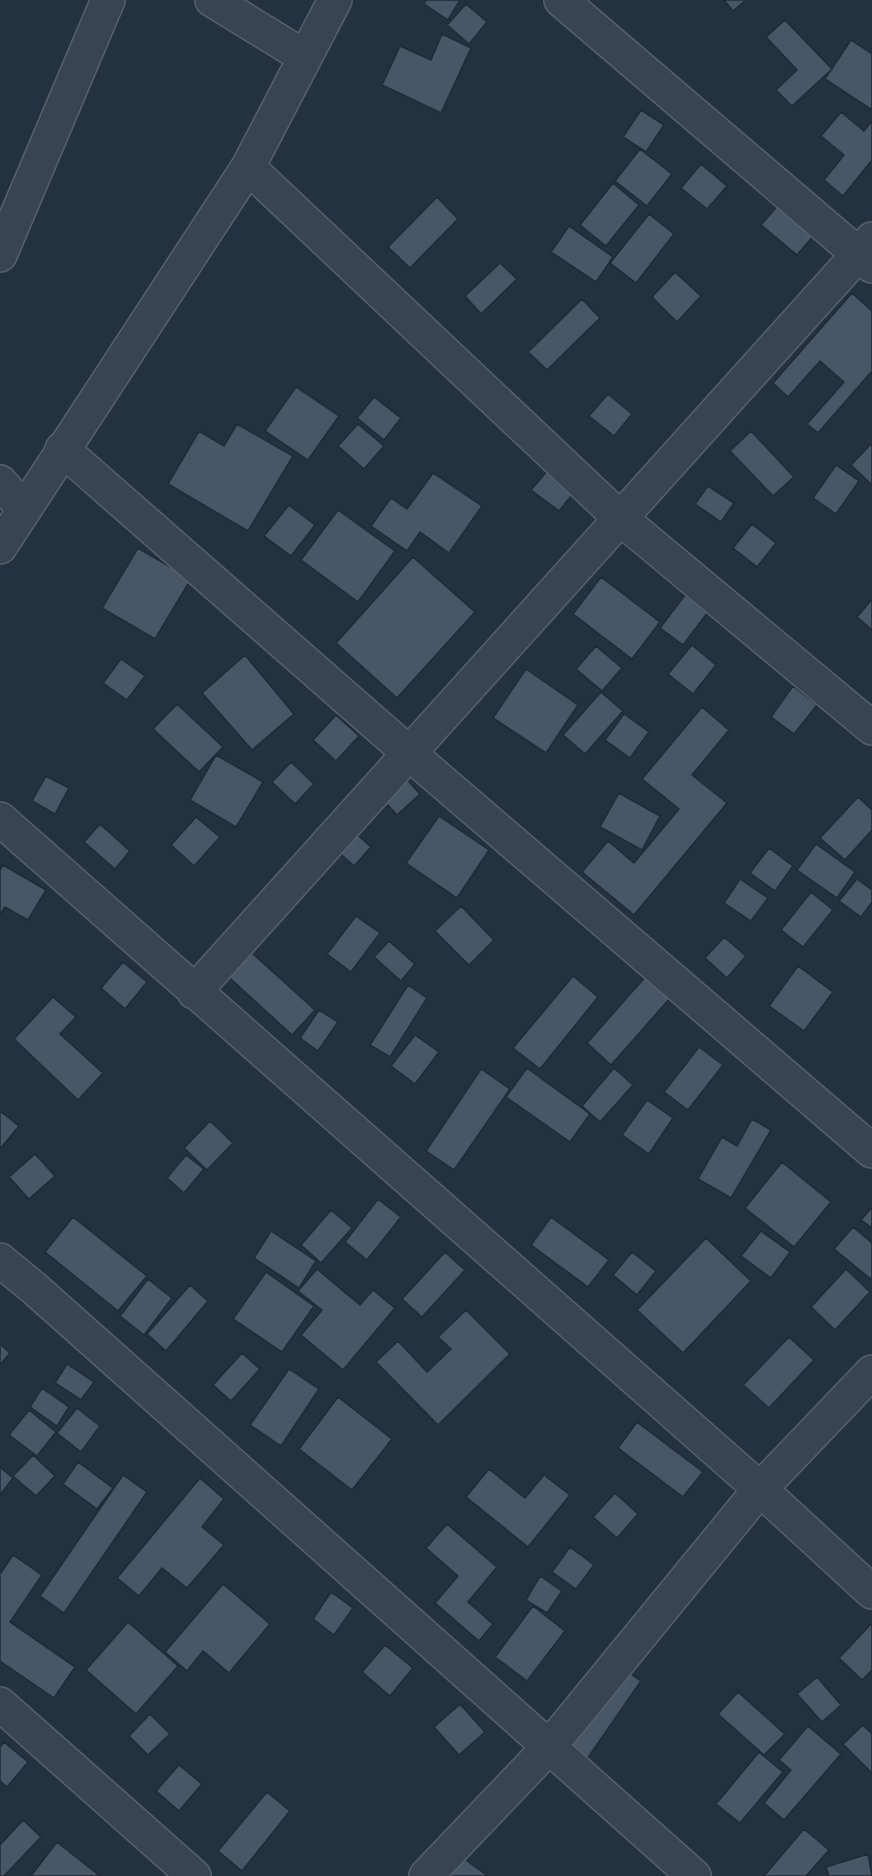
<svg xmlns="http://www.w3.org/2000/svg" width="872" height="1876" font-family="Jost,sans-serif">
  <rect width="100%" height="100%" fill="#233241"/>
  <path fill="#475768" stroke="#1f2b38" stroke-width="1.5" d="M 426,0 L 460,0 L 448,20 L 424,4 Z
    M 724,0 L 746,0 L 733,11 Z
    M 466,4 L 487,22 L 469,44 L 447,25 Z
    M 785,20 L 832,69 L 792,106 L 776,90 L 797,70 L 766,37 Z
    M 442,34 L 471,48 L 441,113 L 382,85 L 400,46 L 431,60 Z
    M 851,40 L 872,54 L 872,110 L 825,79 Z
    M 641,110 L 664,125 L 646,152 L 623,137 Z
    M 841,112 L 864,131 L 872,121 L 872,160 L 843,196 L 824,180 L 844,155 L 821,136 Z
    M 640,149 L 672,174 L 647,206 L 615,181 Z
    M 701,164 L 727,186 L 707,209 L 681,188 Z
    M 613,183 L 639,205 L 606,246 L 580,225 Z
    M 437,197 L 458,219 L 410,268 L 388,247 Z
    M 779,204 L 815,234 L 797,255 L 761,225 Z
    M 649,214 L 674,234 L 636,283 L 610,263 Z
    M 569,226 L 613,257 L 596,282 L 551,252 Z
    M 500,263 L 517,279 L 481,314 L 465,296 Z
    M 675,272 L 701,296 L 677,322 L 652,297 Z
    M 852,293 L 872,311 L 872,371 L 818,433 L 807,424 L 844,382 L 820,361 L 788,397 L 773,383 Z
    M 582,299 L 600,318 L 547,370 L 528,352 Z
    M 296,387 L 339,416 L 308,460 L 265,431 Z
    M 608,394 L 632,414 L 614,436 L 589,416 Z
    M 374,397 L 401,418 L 384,440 L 357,418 Z
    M 237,424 L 293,456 L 248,531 L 168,484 L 199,431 L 224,446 Z
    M 358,424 L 384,446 L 364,469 L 338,446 Z
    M 751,431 L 794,477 L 773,496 L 730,451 Z
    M 872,443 L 872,485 L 851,465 Z
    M 836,465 L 859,481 L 836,514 L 813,498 Z
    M 548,470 L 575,491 L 559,511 L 531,490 Z
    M 433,473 L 482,506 L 449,553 L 420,532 L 407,551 L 371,526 L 391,498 L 407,509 Z
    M 708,486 L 734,503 L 721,522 L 695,504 Z
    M 289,505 L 315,525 L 291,556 L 264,536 Z
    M 338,510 L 395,551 L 358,602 L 301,560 Z
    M 752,524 L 776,543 L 757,567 L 733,548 Z
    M 138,548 L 191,579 L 155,639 L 102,608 Z
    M 413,557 L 475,612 L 397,698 L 336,643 Z
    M 601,577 L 660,622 L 632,659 L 573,614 Z
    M 685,595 L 708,612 L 683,645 L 660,628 Z
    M 872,599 L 872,630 L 857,617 Z
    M 692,645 L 716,665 L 693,694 L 668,674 Z
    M 596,646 L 622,668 L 602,691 L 576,669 Z
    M 245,655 L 294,714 L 252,750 L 202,693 Z
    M 121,659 L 145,676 L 127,700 L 103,683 Z
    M 526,669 L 578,705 L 546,753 L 493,718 Z
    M 793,686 L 817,705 L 794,734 L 771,717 Z
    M 601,692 L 623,711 L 585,754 L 563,735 Z
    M 177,704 L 223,747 L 199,772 L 153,729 Z
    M 702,707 L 729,730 L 692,775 L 727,803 L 634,915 L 582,872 L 608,841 L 634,863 L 679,809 L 642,779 Z
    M 624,714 L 649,732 L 630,758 L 605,740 Z
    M 336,715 L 359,736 L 336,761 L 313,740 Z
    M 216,755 L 263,782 L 236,827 L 190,800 Z
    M 291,762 L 314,784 L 295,804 L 272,782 Z
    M 401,773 L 420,794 L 397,815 L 378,794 Z
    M 46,776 L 69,788 L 55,814 L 32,801 Z
    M 619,793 L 660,816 L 642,850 L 600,827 Z
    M 858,797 L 872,810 L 872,830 L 845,860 L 820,838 Z
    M 439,816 L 489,850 L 457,898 L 406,863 Z
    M 196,817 L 220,837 L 194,866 L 171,845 Z
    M 343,822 L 371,847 L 354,866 L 325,840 Z
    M 100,824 L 130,851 L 115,869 L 84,842 Z
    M 816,844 L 855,872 L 837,898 L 797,870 Z
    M 769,848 L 793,866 L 775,891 L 750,873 Z
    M 3,865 L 46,890 L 28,920 L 5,907 L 0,915 L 0,870 Z
    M 740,879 L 768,898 L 751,921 L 724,903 Z
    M 857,879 L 872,890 L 872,902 L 861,917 L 839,901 Z
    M 811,892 L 833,910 L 803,947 L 781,930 Z
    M 461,906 L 494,940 L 469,965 L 435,931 Z
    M 356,916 L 380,933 L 351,972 L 327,954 Z
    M 724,937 L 746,956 L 727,978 L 705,958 Z
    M 389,941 L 415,964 L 401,981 L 374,957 Z
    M 242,944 L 315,1010 L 292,1035 L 220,969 Z
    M 123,962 L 147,982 L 125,1009 L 101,988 Z
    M 798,966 L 833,992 L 804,1031 L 769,1006 Z
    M 647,975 L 671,997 L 611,1065 L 587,1043 Z
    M 573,976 L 598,997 L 540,1069 L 513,1048 Z
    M 408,985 L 427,998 L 390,1057 L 370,1045 Z
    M 53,997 L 76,1017 L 60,1034 L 103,1073 L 78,1100 L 14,1039 Z
    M 319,1010 L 338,1022 L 318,1051 L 300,1038 Z
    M 415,1035 L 439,1052 L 415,1084 L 391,1066 Z
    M 699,1047 L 723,1065 L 688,1110 L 664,1092 Z
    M 527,1068 L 590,1114 L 570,1142 L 506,1097 Z
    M 614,1068 L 633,1085 L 600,1122 L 582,1106 Z
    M 481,1069 L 510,1089 L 454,1170 L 426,1151 Z
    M 647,1100 L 673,1118 L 649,1154 L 622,1135 Z
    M 0,1111 L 19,1126 L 0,1149 Z
    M 752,1119 L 771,1130 L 731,1198 L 698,1179 L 722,1137 L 737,1146 Z
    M 210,1121 L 233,1143 L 207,1170 L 184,1148 Z
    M 35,1154 L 55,1176 L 29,1199 L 9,1177 Z
    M 186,1155 L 204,1169 L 184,1193 L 167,1178 Z
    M 782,1162 L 831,1202 L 794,1247 L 745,1208 Z
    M 378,1199 L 401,1217 L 367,1260 L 345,1242 Z
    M 872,1207 L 872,1228 L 861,1220 Z
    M 331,1210 L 352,1228 L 321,1263 L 301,1245 Z
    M 73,1217 L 147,1276 L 118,1311 L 45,1252 Z
    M 551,1217 L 609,1260 L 588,1287 L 531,1245 Z
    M 853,1227 L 872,1243 L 872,1280 L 834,1249 Z
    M 271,1231 L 316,1261 L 299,1288 L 254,1258 Z
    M 761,1231 L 790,1252 L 771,1278 L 741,1256 Z
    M 706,1238 L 751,1281 L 683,1353 L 637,1310 Z
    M 445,1252 L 465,1270 L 422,1317 L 402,1299 Z
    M 632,1252 L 656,1271 L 637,1295 L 613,1275 Z
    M 317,1269 L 360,1305 L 373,1290 L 395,1308 L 343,1370 L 301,1335 L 322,1310 L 298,1291 Z
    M 846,1269 L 870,1292 L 835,1330 L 811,1307 Z
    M 266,1272 L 314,1306 L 282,1352 L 233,1319 Z
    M 148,1279 L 172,1298 L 144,1335 L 120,1316 Z
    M 190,1285 L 208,1301 L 166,1351 L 147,1334 Z
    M 466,1310 L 510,1354 L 438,1425 L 376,1362 L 398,1341 L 427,1372 L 451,1349 L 438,1337 Z
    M 789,1337 L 814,1360 L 769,1408 L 743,1385 Z
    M 0,1344 L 10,1353 L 0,1365 Z
    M 242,1353 L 260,1369 L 231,1401 L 213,1385 Z
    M 67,1364 L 94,1382 L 81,1400 L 55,1383 Z
    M 289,1369 L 319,1389 L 281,1446 L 250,1425 Z
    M 42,1388 L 69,1407 L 57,1426 L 30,1407 Z
    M 338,1397 L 392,1439 L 352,1490 L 299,1449 Z
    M 77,1408 L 100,1426 L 81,1452 L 57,1433 Z
    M 29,1410 L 56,1432 L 37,1456 L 9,1435 Z
    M 637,1422 L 703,1472 L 683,1497 L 618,1448 Z
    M 33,1455 L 55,1476 L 36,1496 L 13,1476 Z
    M 78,1462 L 113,1488 L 97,1509 L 63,1484 Z
    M 0,1467 L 13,1478 L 0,1495 Z
    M 489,1469 L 525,1498 L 544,1475 L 570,1495 L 528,1547 L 466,1497 Z
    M 123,1475 L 147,1492 L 64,1613 L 40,1596 Z
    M 200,1478 L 224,1499 L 202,1527 L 224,1545 L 187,1588 L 162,1568 L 139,1596 L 117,1578 Z
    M 615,1493 L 638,1514 L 617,1538 L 593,1517 Z
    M 447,1524 L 497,1567 L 468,1602 L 493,1624 L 479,1641 L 435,1603 L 458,1576 L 426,1548 Z
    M 570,1547 L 594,1565 L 576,1589 L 552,1572 Z
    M 13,1555 L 42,1575 L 10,1622 L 75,1667 L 54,1698 L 0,1661 L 0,1574 Z
    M 540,1576 L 562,1591 L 547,1613 L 526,1600 Z
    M 223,1584 L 270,1624 L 229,1673 L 203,1651 L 187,1671 L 165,1652 Z
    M 331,1592 L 353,1608 L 334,1635 L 313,1619 Z
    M 533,1606 L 565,1631 L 527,1681 L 495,1657 Z
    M 128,1622 L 178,1666 L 136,1714 L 86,1670 Z
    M 872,1623 L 872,1670 L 862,1680 L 839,1658 Z
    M 385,1645 L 413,1668 L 390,1696 L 362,1672 Z
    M 604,1656 L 641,1681 L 587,1759 L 551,1734 Z
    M 817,1677 L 841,1705 L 822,1722 L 797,1694 Z
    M 738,1692 L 785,1734 L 764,1755 L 718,1714 Z
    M 460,1704 L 485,1732 L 459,1755 L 434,1727 Z
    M 150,1714 L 170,1734 L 148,1755 L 129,1736 Z
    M 863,1725 L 872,1734 L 872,1773 L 843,1744 Z
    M 808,1726 L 841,1754 L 784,1820 L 764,1803 L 791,1770 L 779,1760 Z
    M 4,1742 L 28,1762 L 7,1787 L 0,1781 L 0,1747 Z
    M 759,1752 L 783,1772 L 740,1823 L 716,1804 Z
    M 179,1765 L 202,1784 L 179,1811 L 156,1791 Z
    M 267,1792 L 290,1811 L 242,1871 L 218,1851 Z
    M 23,1820 L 41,1837 L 4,1876 L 0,1876 L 0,1845 Z
    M 804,1829 L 829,1850 L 806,1876 L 764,1876 Z
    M 57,1842 L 100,1876 L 31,1876 Z
    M 868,1854 L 872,1876 L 829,1876 L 826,1867 Z
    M 459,1855 L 488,1876 L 449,1876 L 446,1874 Z"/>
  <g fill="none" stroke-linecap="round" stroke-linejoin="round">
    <g stroke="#56616e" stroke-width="36">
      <path id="minor" d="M 212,0 L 305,57
        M 561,0 L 872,266
        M 248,167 L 620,518 L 872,728
        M 0,255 L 108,0
        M 62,449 L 410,754 L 872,1151
        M 0,482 L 24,509
        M 0,547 L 248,167 L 335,0
        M 0,819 L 760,1489 L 872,1592
        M 194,992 L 872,239
        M 0,1260 L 35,1289 L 694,1876
        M 0,1704 L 194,1876
        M 426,1876 L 549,1747 L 760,1489 L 872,1372"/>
    </g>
    <use href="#minor" stroke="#384451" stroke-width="33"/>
  </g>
</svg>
